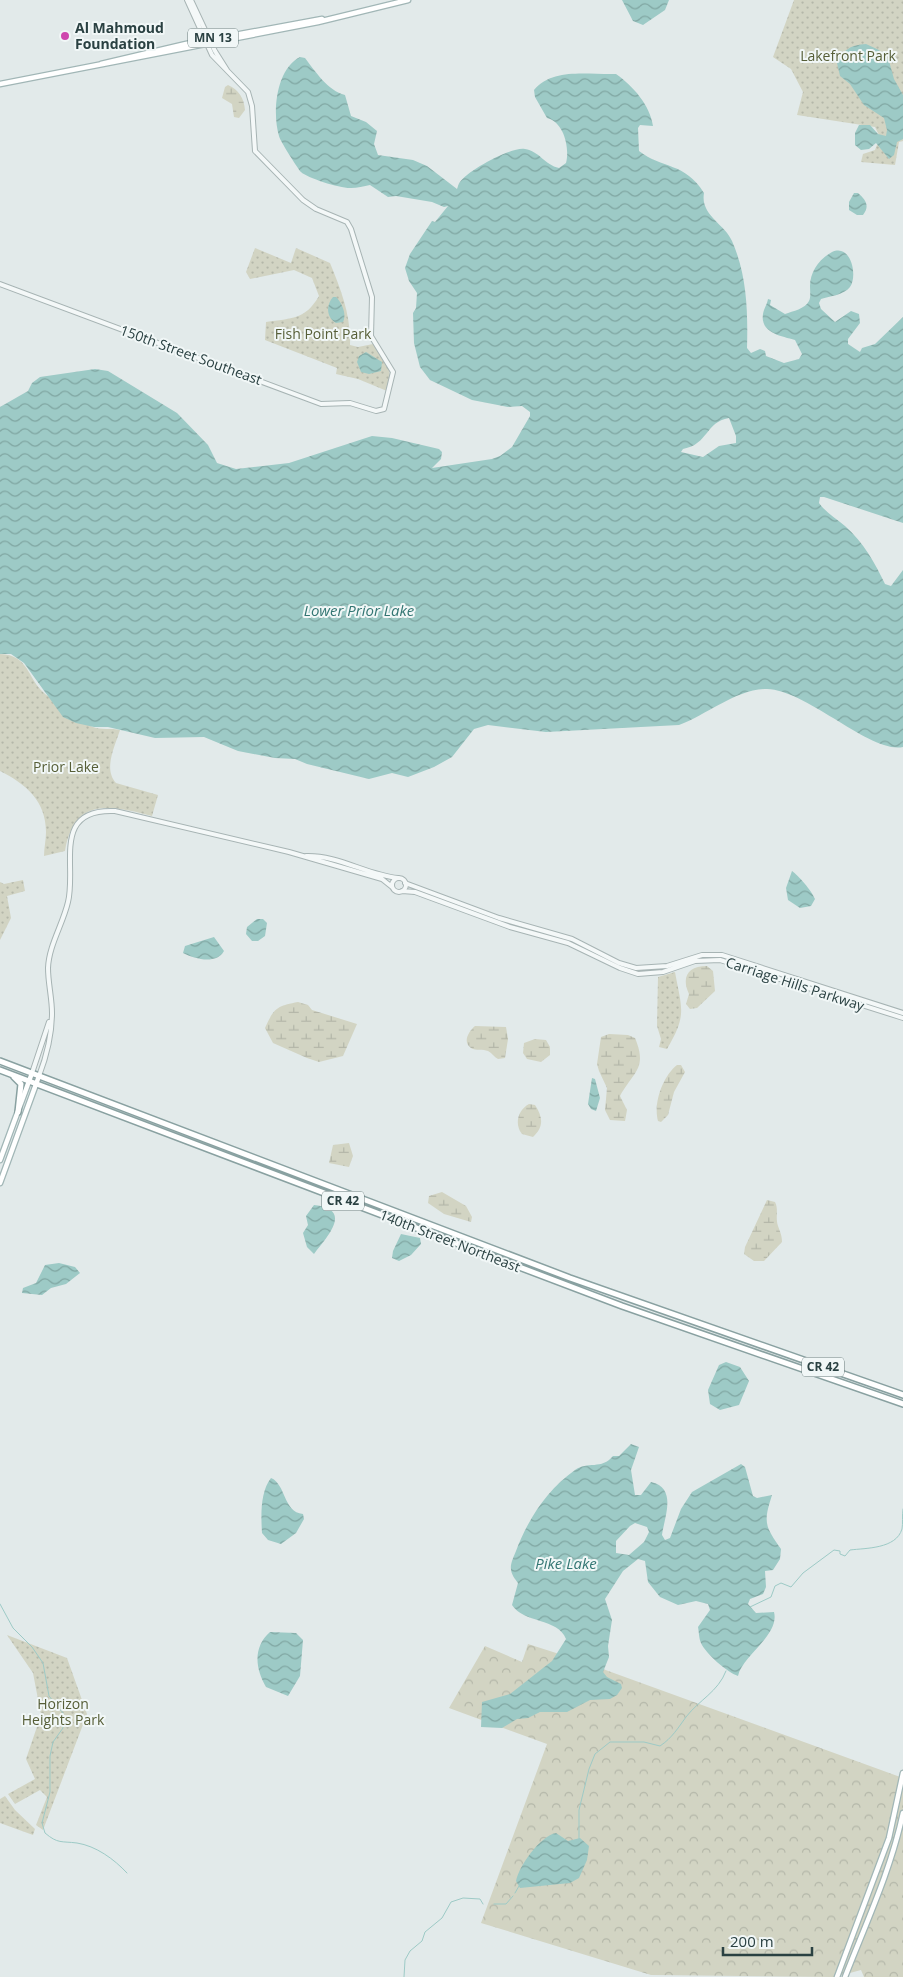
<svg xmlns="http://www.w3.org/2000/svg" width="903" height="1977" font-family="'Open Sans',sans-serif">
  <defs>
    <pattern id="forest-crowns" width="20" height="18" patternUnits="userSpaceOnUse" patternTransform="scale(1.25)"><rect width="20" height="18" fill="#d2d4c3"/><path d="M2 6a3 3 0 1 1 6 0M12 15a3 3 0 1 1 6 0" fill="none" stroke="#b4b7a9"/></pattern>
    <pattern id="wetland-marsh" width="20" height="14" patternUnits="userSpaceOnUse" patternTransform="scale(1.25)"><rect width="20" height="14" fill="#d2d4c3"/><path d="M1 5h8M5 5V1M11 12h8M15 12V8" fill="none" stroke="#b4b7a9"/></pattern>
    <pattern id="park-dots" width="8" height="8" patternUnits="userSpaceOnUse" patternTransform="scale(1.25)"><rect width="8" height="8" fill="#d2d4c3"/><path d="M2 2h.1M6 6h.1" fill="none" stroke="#b4b7a9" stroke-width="1.8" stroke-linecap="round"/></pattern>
    <pattern id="water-waves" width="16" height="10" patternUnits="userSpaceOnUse" patternTransform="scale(1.25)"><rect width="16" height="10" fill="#9dcac6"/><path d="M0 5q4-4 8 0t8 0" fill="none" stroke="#80a6a2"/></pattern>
  </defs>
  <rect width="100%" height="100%" fill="#e2eaea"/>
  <path fill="url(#forest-crowns)" d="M 528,1644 L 578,1660 L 903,1778 L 903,1977 L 864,1977 L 861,1970 L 835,1977 L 651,1975 L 481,1923 L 547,1744 L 449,1708 L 485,1646 L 522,1662 Z"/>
  <path fill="url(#wetland-marsh)" d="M 228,85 C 239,90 244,98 245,110 L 239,118 L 234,117 L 232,104 L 222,98 L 225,87 Z
    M 707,966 L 713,971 L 715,991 L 697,1008 L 690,1009 L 686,1004 L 689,994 C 681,977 688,966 707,966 Z
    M 298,1002 L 308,1005 L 312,1010 L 357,1024 L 343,1056 L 319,1062 L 307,1058 L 273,1043 L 265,1028 C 274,1008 277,1006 298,1002 Z
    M 475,1026 L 506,1027 L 508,1039 L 505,1058 L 498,1059 C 494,1057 492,1053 488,1051 C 483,1049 476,1051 471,1048 C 462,1042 469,1031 475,1026 Z
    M 609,1034 L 628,1035 L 635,1038 C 648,1069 633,1072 620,1096 L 627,1110 L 625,1121 L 610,1120 L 605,1110 L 607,1088 L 599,1071 L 597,1064 L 601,1037 Z
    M 535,1039 L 546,1040 L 550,1047 L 550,1055 L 541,1062 L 527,1059 L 523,1053 L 524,1043 Z
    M 677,1065 L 681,1065 L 685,1072 L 674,1092 L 668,1115 L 661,1122 L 658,1121 C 653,1103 663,1076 677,1065 Z
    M 529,1104 L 535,1105 C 543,1117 544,1127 533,1137 L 522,1134 C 514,1124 518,1110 529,1104 Z
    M 349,1143 L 353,1156 L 349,1167 L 329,1163 L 333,1145 Z
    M 442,1192 L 466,1206 L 472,1217 L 471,1222 L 444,1214 L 428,1203 L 429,1196 Z
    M 767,1200 L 775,1202 C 779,1210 775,1217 778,1226 C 780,1232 782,1235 782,1242 L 764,1261 L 754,1261 L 744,1254 L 745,1247 Z"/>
  <path fill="url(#park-dots)" d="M 794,0 L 903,0 L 903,141 L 899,142 L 895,165 L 861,162 L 863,154 L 875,150 L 880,137 L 875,127 L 797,115 L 803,92 L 791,69 L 773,57 Z
    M 255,248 L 291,263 L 296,248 L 330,263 C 341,290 351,315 350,345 L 358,347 L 373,344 C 387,363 394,367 387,391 L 358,379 L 336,374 L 337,368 L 265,340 L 266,322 C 292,318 305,320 319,296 L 312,278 L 294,270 L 250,279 L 246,272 Z
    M 0,654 C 29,655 27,678 44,693 C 53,701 83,723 93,727 C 100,730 112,728 120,730 C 115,746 103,769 116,783 L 158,795 L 152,816 C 110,805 74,797 65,851 L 44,856 C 44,848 46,840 46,832 C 46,801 26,784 0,771 Z
    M 23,880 L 25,891 L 7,896 L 11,918 L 0,940 L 0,882 L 4,884 Z
    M 675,972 C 682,1010 687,1015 667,1049 L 659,1047 L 661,1039 L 657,1026 L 658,977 Z
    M 7,1635 L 67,1658 L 87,1714 L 43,1830 L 36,1825 L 47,1797 L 40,1790 L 15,1804 L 8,1794 L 35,1779 L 26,1759 L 41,1715 L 33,1673 Z
    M 5,1796 L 15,1810 L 35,1829 L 33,1835 L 0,1823 L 0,1799 Z"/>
  <path fill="url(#water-waves)" fill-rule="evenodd" d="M 622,0 L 669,0 L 665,10 L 643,25 L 633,21 Z
    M 866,44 L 879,50 L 889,61 L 894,79 L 903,95 L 903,139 L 897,142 L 894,155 L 889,159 L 876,143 L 869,149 L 861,150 L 855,145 L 855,133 L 859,125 L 870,125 L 878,134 L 886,136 L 887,130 L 884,118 L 864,105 L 850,84 L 840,76 L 837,63 C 844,49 851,45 866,44 Z
    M 300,57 L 305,58 C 315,71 328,91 345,95 L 351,116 L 366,122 L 377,131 L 374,144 L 378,155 L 413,160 L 427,166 L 457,189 C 458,187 458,184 460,182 C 467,171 512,146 525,149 C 539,151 545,165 559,168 L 566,163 C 570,148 564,122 547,118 L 535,97 L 534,90 C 553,67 589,75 616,74 C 633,86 650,105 653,126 L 640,125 L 638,128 L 639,151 C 662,169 685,162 704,193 C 700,215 725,224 732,241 C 747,275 748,312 747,348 L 751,353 L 760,349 L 765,351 L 766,356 L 784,363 L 799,359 L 802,354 L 795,340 C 781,336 760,333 763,314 C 764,308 767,305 768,299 L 771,300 L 770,305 L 785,314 C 793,311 805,309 809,301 C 811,297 810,291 810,286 C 810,272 819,259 832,252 C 851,243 858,276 850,287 C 844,295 830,296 821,299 L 819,303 L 821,309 L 835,322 L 851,311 L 859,314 L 860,323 L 848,339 L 848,344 L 860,352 L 862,348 L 875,344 L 903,317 L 903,523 L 824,497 L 820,497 L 819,503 C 826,513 836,518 845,526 C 864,543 875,563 885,584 L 891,586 L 903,570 L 903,747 C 871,754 807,690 767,689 C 736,689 707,715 679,725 L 546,732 L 488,725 L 474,729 L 452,757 L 434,767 L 408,777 L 392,773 L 369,779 L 307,764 L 295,759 L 275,758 L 238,751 L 204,737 L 155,738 L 108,727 L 94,727 L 76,723 L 63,717 L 24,663 L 11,654 L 0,654 L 0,407 L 28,391 L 32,383 L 40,377 L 95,369 L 108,371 L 177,413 L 208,445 L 217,463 L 236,469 L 289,463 L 372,436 L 392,438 L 439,449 L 442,452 L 441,459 L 432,468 L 492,459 L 500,456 L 512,447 L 530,416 L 530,412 L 522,406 L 508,407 L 472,400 L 430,380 L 420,367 L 414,343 L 413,313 L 416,308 L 417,293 L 409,281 L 405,268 L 410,254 L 432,221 L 435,222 L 448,206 L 444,207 L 432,202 L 396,196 L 388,197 L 370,185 C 364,186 357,188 351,188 C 342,189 307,178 301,172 C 298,169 279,139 279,136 C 272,113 276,69 300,57 ZM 729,418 L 736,436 L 736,443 L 719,446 L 703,457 L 681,452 L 683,449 C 709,444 705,422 729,418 Z
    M 854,193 L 858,193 C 866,200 870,206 863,215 L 857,215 L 849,210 L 849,202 Z
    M 333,297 L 336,297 C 342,303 347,314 343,322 L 336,323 C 326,317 326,305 333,297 Z
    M 366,352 L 382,362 L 381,371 L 369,374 L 361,372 L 357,362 L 359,356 Z
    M 792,871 C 798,875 812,891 815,899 L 811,906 L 800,908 L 788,900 L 786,888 Z
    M 257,919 L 263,919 L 267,923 L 265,936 L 258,941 L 252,941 L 246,934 L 247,927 Z
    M 214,937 L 224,951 C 216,965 195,959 183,953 L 185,946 Z
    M 592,1078 L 595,1079 L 600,1098 L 596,1111 L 591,1109 L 588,1104 Z
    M 314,1205 C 354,1209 327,1237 314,1254 L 307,1247 L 303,1233 L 308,1225 L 306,1216 Z
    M 401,1234 L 420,1238 L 421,1244 L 411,1255 L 399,1261 L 392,1258 L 393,1251 Z
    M 59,1263 L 75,1267 L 80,1273 L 66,1284 L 51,1288 L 42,1295 L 22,1293 L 23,1288 L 36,1283 L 45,1265 Z
    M 726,1362 L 740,1367 L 749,1381 L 739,1405 L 720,1410 L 710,1404 L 708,1390 L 719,1365 Z
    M 631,1444 L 639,1447 L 631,1470 L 635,1495 L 641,1495 L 651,1482 C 678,1488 664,1518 662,1535 L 665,1540 L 670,1538 L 681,1509 L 692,1492 L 741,1464 L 745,1467 L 753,1496 L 757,1498 L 772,1495 C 763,1523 765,1526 781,1549 L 780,1559 L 773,1570 L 765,1571 L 766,1587 L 763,1594 L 750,1599 L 748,1604 L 756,1613 L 774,1612 C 780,1635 742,1656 738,1676 C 727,1672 706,1654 701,1643 C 699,1639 699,1632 698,1627 L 710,1610 L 708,1604 L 696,1601 L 678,1605 L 660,1597 L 648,1582 L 645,1561 L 638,1559 L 623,1571 L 605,1599 L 612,1620 L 608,1646 L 609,1657 L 603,1672 L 607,1677 L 621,1684 L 622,1688 L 617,1695 L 610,1699 L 590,1700 L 567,1712 L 540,1712 L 528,1718 L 517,1719 L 502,1728 L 481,1727 L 482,1702 L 510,1694 L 552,1661 L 566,1639 C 558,1618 523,1623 512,1605 L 518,1583 C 515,1579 511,1574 511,1569 C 510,1564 514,1556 516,1551 C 528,1519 547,1490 575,1470 C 587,1461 602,1470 613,1456 L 619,1456 ZM 635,1523 L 647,1527 L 649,1532 L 644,1542 L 629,1555 L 616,1553 L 616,1541 L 630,1526 Z
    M 271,1478 C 286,1484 283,1512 303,1514 L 304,1519 L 296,1533 L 281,1544 L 268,1540 L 262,1533 C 261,1516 260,1492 271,1478 Z
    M 270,1632 L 296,1633 L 303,1640 L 300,1676 L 288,1696 L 266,1687 C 255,1668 253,1647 270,1632 Z
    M 556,1833 L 568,1841 L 580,1838 L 589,1846 L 587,1860 L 579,1878 L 570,1883 L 520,1888 L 516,1881 C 519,1866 540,1836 556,1833 Z"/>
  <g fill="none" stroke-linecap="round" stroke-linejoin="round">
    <path stroke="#9dcac6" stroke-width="1" d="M 0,1604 L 13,1628 L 32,1647 L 43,1663 L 49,1696 L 63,1713 L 63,1728 L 53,1742 L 50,1756 L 50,1792 L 42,1823 L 45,1833 C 58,1844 61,1841 77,1843 C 96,1846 114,1859 127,1873
      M 750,1607 L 771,1597 L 775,1586 L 781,1583 L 791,1587 L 803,1573 L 834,1550 L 840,1551 L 840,1554 L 845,1556 L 850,1550 C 866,1548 896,1549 902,1529 C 903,1524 902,1515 903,1509
      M 579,1840 L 579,1810 L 589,1769 L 595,1754 L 610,1742 L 644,1742 L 660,1746 C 672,1738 678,1728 686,1717 C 699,1700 718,1692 726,1671
      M 515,1893 L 519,1886
      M 494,1904 L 506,1904 L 513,1896
      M 404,1977 L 405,1960 L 410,1951 L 422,1941 L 425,1932 L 442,1918 L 451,1902 L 463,1898 L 480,1899 L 483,1904"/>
    <g stroke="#a7b4b4" stroke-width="6">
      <path id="minor" d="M 191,0 L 215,51 L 227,70
        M 0,284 L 321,404 L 350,403 L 376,411 L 384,409 L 393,372 L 371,336 L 372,297 L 351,229 L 347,222 L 316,209 L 303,200 L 255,151 L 252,106 L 248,92 L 212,55 L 187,0
        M 306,856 C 338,855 367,875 398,878
        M392 885a7 7 0 1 1 14 0a7 7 0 1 1-14 0Z
        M 405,883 L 499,918 L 572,939 L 619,963 L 636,968 L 667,966 L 702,955 L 722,955 L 903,1013
        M 402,891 L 415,892 L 510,927 L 568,943 L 620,968 L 638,974 L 663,972 L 695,961 L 720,960 L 903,1018
        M 32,1073 L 49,1022
        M 39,1076 C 47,1055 52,1035 52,1013 C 52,998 48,983 48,968 C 49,945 63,924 68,902 C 77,866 51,808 115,811 L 289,852 L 382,879 L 392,887"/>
    </g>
    <g stroke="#a1b6b6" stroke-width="7">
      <path id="major" d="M 101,64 L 186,44 L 322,19
        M 0,84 L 318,22 L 408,0
        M 0,1160 L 32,1073
        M 0,1183 L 39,1076
        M 837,1977 L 889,1838 L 903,1773
        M 845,1977 C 866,1923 891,1870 903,1813"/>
    </g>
    <g stroke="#89a1a1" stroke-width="8">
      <path id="highway" d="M 0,1061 L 570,1278 L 903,1395
        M 0,1070 L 622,1306 L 903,1404
        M 14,1077 L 21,1084 L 18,1112"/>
    </g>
    <use href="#minor" stroke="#f4f8f8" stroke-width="4"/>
    <use href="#major" stroke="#fff" stroke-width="4.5"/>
    <use href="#highway" stroke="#fff" stroke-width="5"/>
  </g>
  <circle fill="#cf47ae" stroke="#f1f7f7" stroke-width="2" cx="65" cy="36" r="5"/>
  <g text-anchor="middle" stroke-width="4" stroke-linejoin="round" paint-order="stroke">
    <g fill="#f1f7f7" stroke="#667878" stroke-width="1">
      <rect x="188" y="28.5" width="50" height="19" rx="4"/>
      <rect x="322" y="1191.5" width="42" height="19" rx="4"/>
      <rect x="802" y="1357.5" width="42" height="19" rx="4"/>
    </g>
    <g font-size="12" font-weight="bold" fill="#2a4142">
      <text x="213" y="42">MN 13</text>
      <text x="343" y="1205">CR 42</text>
      <text x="823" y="1371">CR 42</text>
    </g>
    <g font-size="14" font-weight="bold" fill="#2a4142" stroke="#f1f7f7" text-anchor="start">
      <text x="75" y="33">Al Mahmoud<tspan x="75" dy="16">Foundation</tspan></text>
    </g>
    <g font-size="14" fill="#565e37" stroke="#f1f7f7">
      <text x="848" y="61">Lakefront Park</text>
      <text x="323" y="339">Fish Point Park</text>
      <text x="66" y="772">Prior Lake</text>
      <text x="63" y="1709">Horizon<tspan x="63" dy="16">Heights Park</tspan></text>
    </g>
    <g font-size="14" fill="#2a4142" stroke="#f1f7f7">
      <text transform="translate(191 355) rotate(20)" y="5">150th Street Southeast</text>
      <text transform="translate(795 984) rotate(18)" y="5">Carriage Hills Parkway</text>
      <text transform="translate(450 1241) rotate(21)" y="5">140th Street Northeast</text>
    </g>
    <g font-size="15" font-style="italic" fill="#337673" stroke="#f1f7f7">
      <text x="359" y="616">Lower Prior Lake</text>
      <text x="566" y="1569">Pike Lake</text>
    </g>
  </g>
  <path d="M723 1947v8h89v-8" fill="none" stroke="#2a4142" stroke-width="2.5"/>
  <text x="730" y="1947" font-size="15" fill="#2a4142" stroke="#f1f7f7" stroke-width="4" paint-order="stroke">200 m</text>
</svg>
